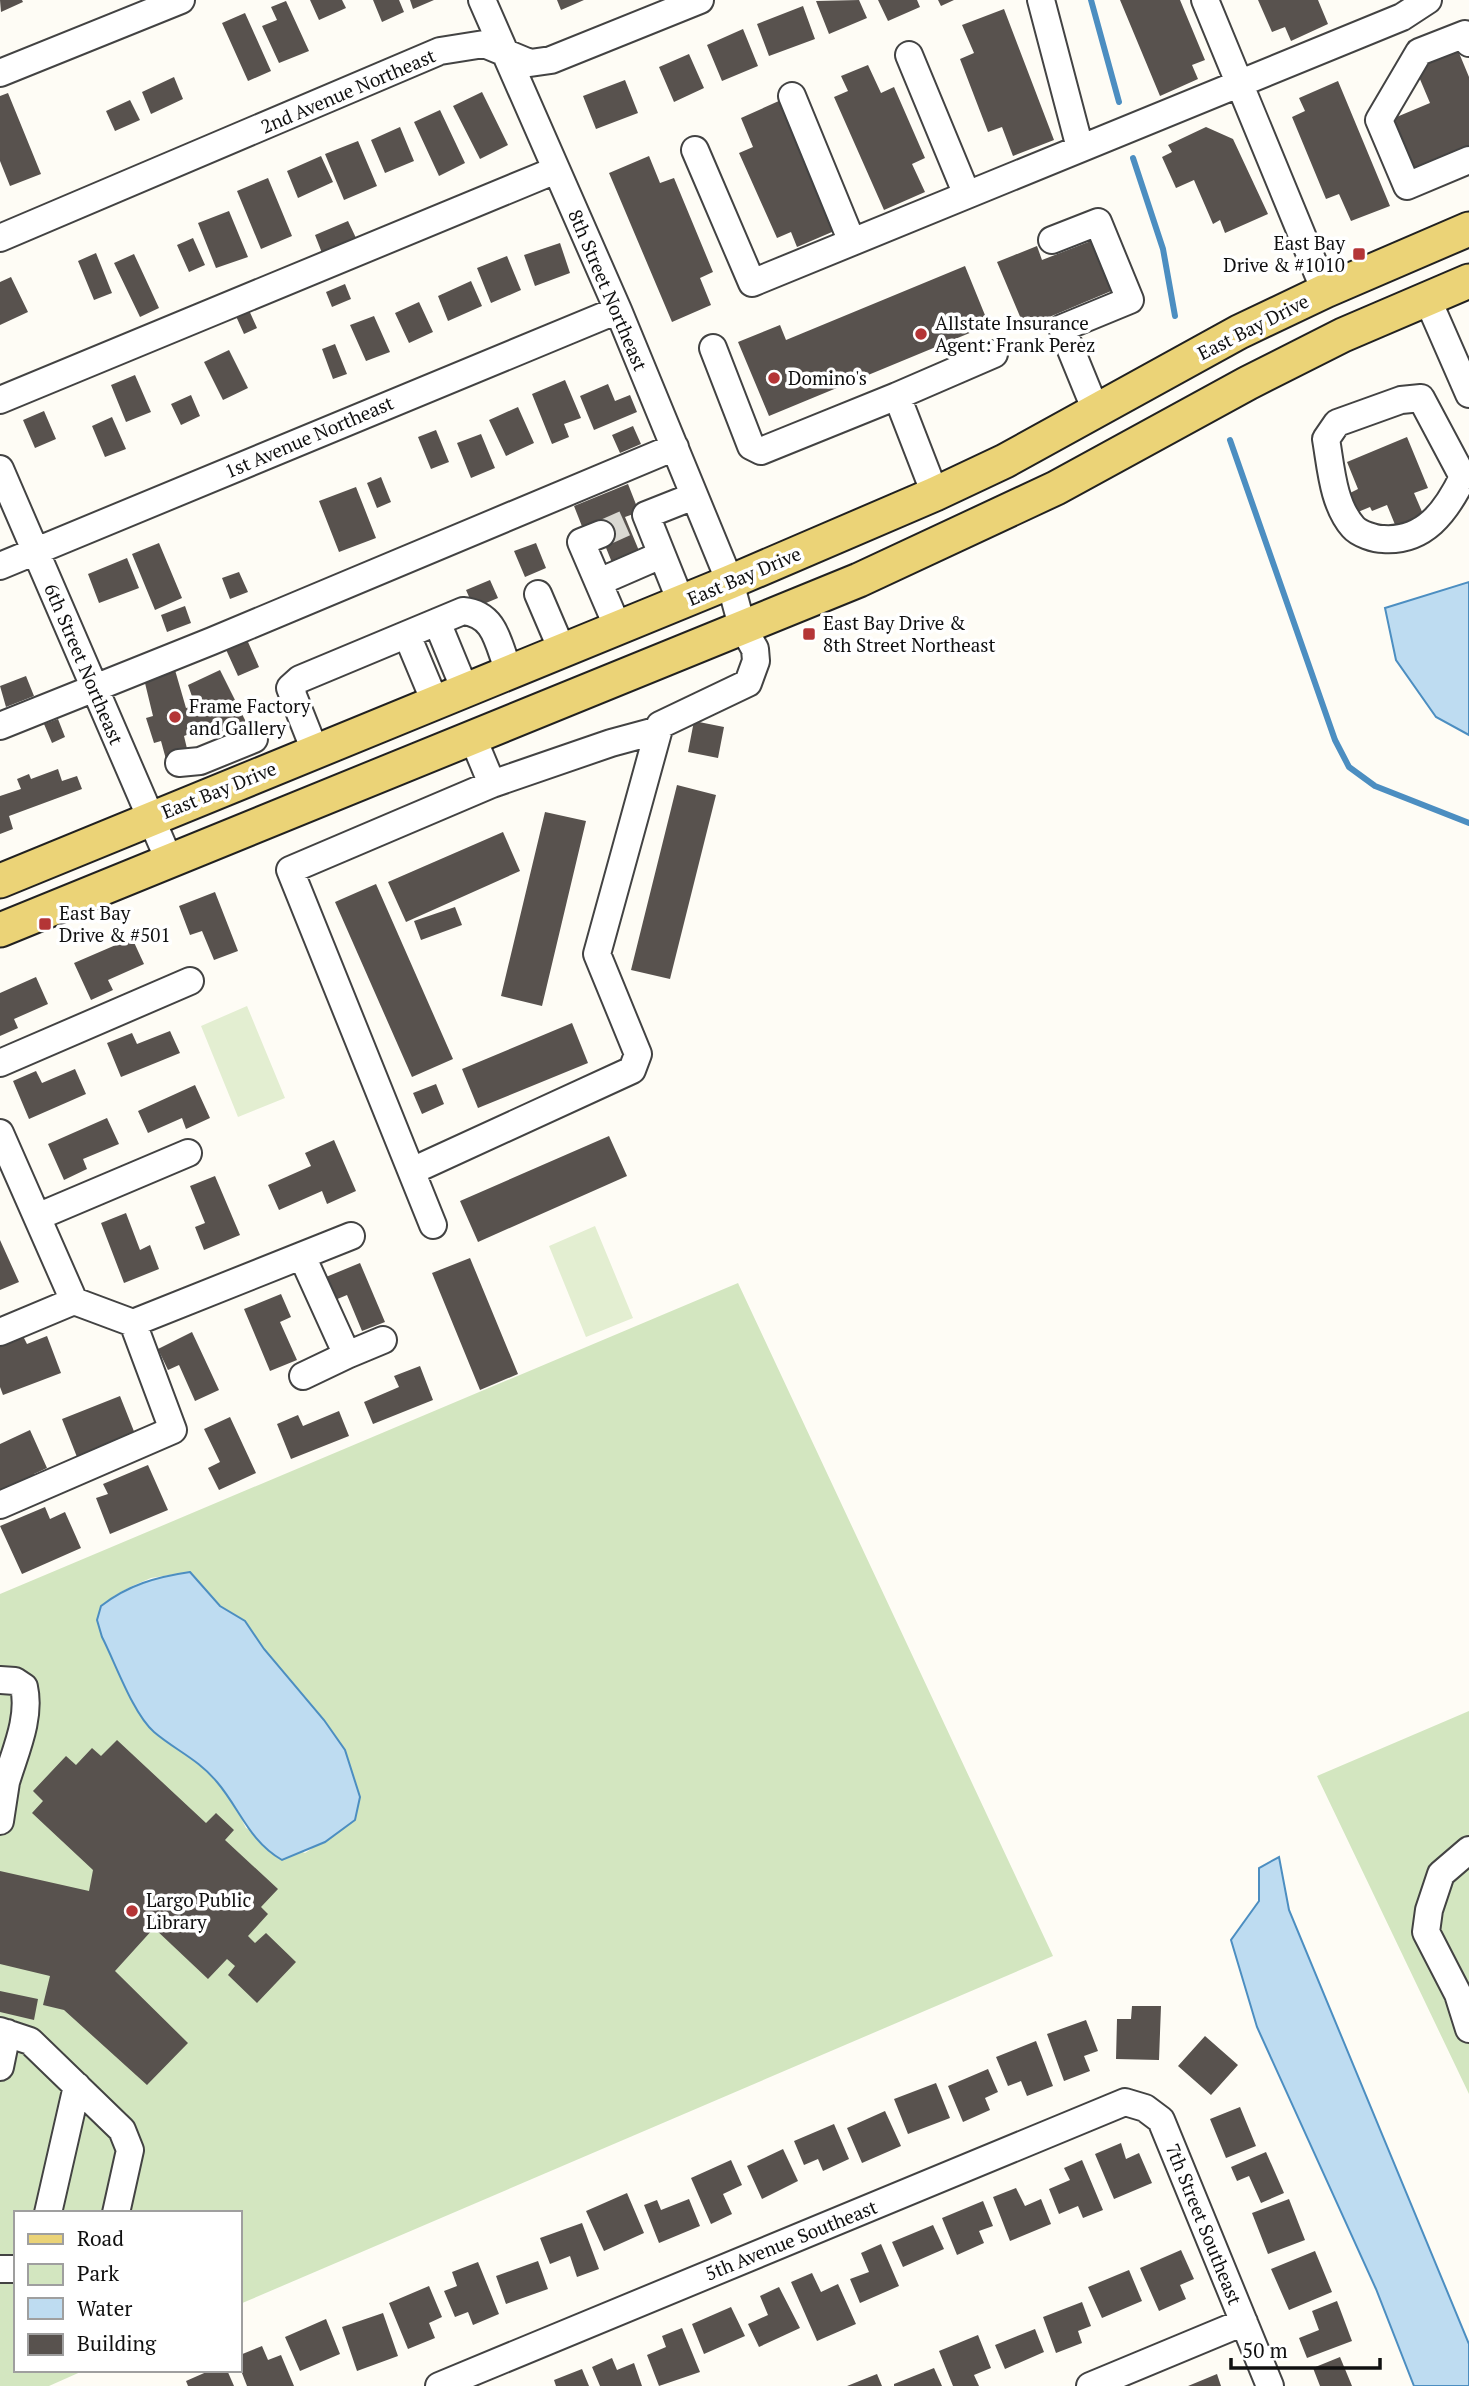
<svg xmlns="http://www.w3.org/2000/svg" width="1469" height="2386" font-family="'PT Serif',serif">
  <rect width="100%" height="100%" fill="#fefcf5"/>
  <path fill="#d3e6c0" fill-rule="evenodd" d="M 738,1283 L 1053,1956 L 240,2304 L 240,2213 L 16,2213 L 16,2370 L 85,2370 L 49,2386 L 0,2386 L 0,1594 ZM 189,1572 L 220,1606 L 245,1621 L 264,1649 L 324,1720 L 360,1797 L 355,1820 L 305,1853 L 246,1828 L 234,1804 L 216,1780 L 194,1759 L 152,1731 L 102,1637 L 97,1620 L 114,1596 L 130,1587 L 151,1578 Z
    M 1469,1711 L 1469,2094 L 1317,1776 Z"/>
  <path fill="#e3eed1" d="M 247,1006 L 285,1098 L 238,1117 L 201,1026 Z
    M 595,1226 L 633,1318 L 586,1337 L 549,1246 Z"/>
  <path fill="#bedcf1" stroke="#4c8ec1" stroke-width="2" d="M 1469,582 L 1469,735 L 1436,717 L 1396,660 L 1385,608 Z
    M 190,1572 L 220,1606 L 245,1621 L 264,1649 L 324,1720 L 345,1750 L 360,1797 L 355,1820 L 325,1842 L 282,1860 C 249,1841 240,1809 217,1782 C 198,1759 175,1750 154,1732 C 133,1714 115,1662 102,1637 L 97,1620 L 101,1606 C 128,1585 156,1577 190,1572 Z
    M 1279,1857 L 1289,1910 L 1469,2344 L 1469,2386 L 1414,2386 L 1376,2289 L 1257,2027 L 1231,1940 L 1259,1901 L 1259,1868 Z"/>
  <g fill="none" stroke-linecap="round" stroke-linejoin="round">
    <path stroke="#4c8ec1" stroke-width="6" d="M 1091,0 L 1119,102
      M 1133,158 L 1163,249 L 1175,316
      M 1230,440 L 1335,740 L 1349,767 L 1375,786 L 1469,823"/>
  </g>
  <path fill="#58524e" d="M 0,0 L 22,0 L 23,2 L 1,12 Z
    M 310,0 L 342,0 L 346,8 L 319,20 Z
    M 373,0 L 399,0 L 404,12 L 382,22 Z
    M 410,0 L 434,0 L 413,9 Z
    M 557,0 L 584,0 L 561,10 Z
    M 859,0 L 867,18 L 829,34 L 816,1 Z
    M 878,0 L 917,0 L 920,7 L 888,21 Z
    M 938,0 L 954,0 L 941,6 Z
    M 1120,0 L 1180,0 L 1205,60 L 1192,65 L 1198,79 L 1160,96 Z
    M 1258,0 L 1318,0 L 1328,24 L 1291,41 L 1285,27 L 1272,32 Z
    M 286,1 L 309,51 L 279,63 L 262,26 L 277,20 L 271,7 Z
    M 803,6 L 815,39 L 769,56 L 757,24 Z
    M 1004,9 L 1054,140 L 1013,156 L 1002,127 L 988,132 L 960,59 L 974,53 L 962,25 Z
    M 245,13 L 271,71 L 248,81 L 222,23 Z
    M 743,29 L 758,66 L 722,81 L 707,45 Z
    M 1457,48 L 1469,77 L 1469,148 L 1408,172 L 1387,121 L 1430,103 L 1414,65 Z
    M 689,54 L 704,88 L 674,102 L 659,67 Z
    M 868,65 L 881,93 L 894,87 L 925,158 L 912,164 L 925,192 L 884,210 L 834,97 L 848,91 L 841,76 Z
    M 174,77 L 183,99 L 151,114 L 142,92 Z
    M 625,80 L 638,113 L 596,129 L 583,96 Z
    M 1338,81 L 1390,206 L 1351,221 L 1339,194 L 1326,199 L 1292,117 L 1305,111 L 1299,98 Z
    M 482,92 L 508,145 L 480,159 L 453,106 Z
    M 8,93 L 41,174 L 10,186 L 0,161 L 0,96 Z
    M 130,100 L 140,120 L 115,131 L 106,111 Z
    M 781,100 L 839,229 L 797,247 L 791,232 L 777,238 L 739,153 L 753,147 L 741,118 Z
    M 440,110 L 465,163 L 439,176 L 414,122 Z
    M 400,127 L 414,161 L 385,173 L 371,140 Z
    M 1206,127 L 1233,139 L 1268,214 L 1225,233 L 1220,220 L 1213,224 L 1194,180 L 1176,188 L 1162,157 L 1172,152 L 1168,145 Z
    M 358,141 L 377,186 L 344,200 L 325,154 Z
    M 321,156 L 333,182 L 298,198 L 287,171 Z
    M 649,156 L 660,183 L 674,178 L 713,272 L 700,278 L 711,305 L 672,322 L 609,173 Z
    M 268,178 L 292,236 L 261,249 L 237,191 Z
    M 229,211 L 248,257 L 216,268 L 198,223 Z
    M 348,221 L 356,238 L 322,253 L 315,235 Z
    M 193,238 L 205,265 L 189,272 L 177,245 Z
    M 1096,239 L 1116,289 L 1047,318 L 1050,325 L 1027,333 L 997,262 L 1037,246 L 1042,260 Z
    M 560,243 L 570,273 L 535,286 L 524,255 Z
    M 96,253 L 112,293 L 94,300 L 78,261 Z
    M 134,254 L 159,308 L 140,317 L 114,263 Z
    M 507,256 L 521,290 L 491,303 L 477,268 Z
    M 965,266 L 989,325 L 769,416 L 738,342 L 780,325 L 786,340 Z
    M 11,277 L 28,312 L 0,325 L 0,282 Z
    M 471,281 L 482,306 L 448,321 L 438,296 Z
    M 345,284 L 351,299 L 332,307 L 326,292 Z
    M 419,302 L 433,332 L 409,343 L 395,313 Z
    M 248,308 L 257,328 L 244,334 L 235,314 Z
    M 374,316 L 390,352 L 366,361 L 350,325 Z
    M 335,344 L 347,374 L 333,379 L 322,349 Z
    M 229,350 L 248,388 L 223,400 L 204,362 Z
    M 135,375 L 151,412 L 126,422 L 111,385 Z
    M 565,380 L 581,418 L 564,424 L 569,437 L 552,444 L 532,394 Z
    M 608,384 L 615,401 L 630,395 L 637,412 L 594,430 L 580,396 Z
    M 191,395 L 200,416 L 181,425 L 171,404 Z
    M 518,407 L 534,443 L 506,456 L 489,420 Z
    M 44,411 L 56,439 L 35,448 L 23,420 Z
    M 112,417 L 126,449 L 105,457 L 92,426 Z
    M 633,426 L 641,444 L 620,453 L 612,435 Z
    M 436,430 L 449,462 L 431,469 L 418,437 Z
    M 481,434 L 495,468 L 471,478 L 457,443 Z
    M 1407,437 L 1428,488 L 1414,493 L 1426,521 L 1398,532 L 1387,505 L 1372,511 L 1370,507 L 1358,512 L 1350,493 L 1358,489 L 1347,462 Z
    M 381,477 L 391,502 L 377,508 L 367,483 Z
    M 628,484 L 639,512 L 625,517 L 642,558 L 615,570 L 598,528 L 585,534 L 574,506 Z
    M 356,487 L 376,538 L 339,552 L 319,501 Z
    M 159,543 L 182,598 L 155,610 L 132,554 Z
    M 536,543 L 546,568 L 525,577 L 514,551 Z
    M 127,558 L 139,588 L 99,603 L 88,574 Z
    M 239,572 L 248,592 L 230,599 L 222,578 Z
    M 490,580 L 498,598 L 474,608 L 466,590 Z
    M 185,606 L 191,623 L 167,632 L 161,615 Z
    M 245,635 L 259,667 L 238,676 L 223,643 Z
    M 175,670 L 186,708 L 195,705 L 188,685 L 220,670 L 246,722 L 208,738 L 204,728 L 184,736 L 189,757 L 167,763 L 161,741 L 154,743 L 146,718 L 153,716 L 144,679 Z
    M 26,676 L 34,696 L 6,707 L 0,686 Z
    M 58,719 L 65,737 L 52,743 L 44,724 Z
    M 694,721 L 724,727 L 718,758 L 688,752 Z
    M 58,769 L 62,781 L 77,776 L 82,789 L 9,816 L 13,829 L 0,834 L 0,796 L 21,789 L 17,779 L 29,774 L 31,779 Z
    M 677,785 L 716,795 L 670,979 L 631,970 Z
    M 545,812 L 586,821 L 542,1006 L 501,996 Z
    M 503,832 L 520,871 L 406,922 L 388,882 Z
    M 376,884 L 453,1059 L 412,1077 L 335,902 Z
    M 215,892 L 238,951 L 214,960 L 202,931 L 190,935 L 179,906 Z
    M 455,907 L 462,925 L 421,940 L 414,921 Z
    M 132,938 L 144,964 L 108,980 L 113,990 L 91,1000 L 74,963 Z
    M 36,977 L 48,1004 L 14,1019 L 18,1028 L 0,1036 L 0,993 Z
    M 572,1023 L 588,1063 L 478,1108 L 462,1069 Z
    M 170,1031 L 180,1053 L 121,1077 L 107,1043 L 132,1033 L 137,1044 Z
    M 75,1069 L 86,1094 L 29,1119 L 13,1081 L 36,1071 L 42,1083 Z
    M 436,1084 L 444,1104 L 422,1114 L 413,1093 Z
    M 195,1085 L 210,1118 L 186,1129 L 182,1118 L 148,1133 L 138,1111 Z
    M 107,1118 L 119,1144 L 83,1159 L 87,1169 L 64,1180 L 48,1144 Z
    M 609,1136 L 627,1176 L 478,1242 L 460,1201 Z
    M 334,1140 L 356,1191 L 327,1204 L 322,1191 L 279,1210 L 268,1185 L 311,1166 L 305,1153 Z
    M 215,1176 L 240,1235 L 204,1250 L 195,1227 L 205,1223 L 190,1186 Z
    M 126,1213 L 140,1250 L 150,1245 L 159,1269 L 124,1283 L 101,1223 Z
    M 0,1240 L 19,1282 L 0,1290 Z
    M 470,1258 L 518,1374 L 480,1390 L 432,1273 Z
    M 360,1263 L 385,1322 L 362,1331 L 347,1295 L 335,1300 L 326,1277 Z
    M 281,1294 L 291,1317 L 280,1322 L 297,1360 L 270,1371 L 244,1309 Z
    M 192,1332 L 219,1390 L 195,1401 L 179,1365 L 168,1370 L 158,1349 Z
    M 22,1334 L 27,1344 L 47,1336 L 61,1373 L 3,1395 L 0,1387 L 0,1342 Z
    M 420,1366 L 433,1400 L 373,1424 L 364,1402 L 399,1387 L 394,1376 Z
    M 120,1396 L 139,1444 L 105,1446 L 77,1457 L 62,1419 Z
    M 339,1411 L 349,1436 L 291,1459 L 277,1424 L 298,1415 L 303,1426 Z
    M 230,1417 L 256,1473 L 219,1490 L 208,1468 L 220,1462 L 204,1429 Z
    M 30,1430 L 47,1468 L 34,1474 L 38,1482 L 0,1500 L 0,1444 Z
    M 148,1465 L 168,1510 L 110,1534 L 96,1498 L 108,1494 L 103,1484 Z
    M 45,1507 L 50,1519 L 65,1512 L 81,1548 L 22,1574 L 0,1526 Z
    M 117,1740 L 206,1823 L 216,1813 L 234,1830 L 225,1840 L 278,1889 L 261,1907 L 268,1914 L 248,1936 L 255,1943 L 266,1933 L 296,1962 L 257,2003 L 228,1975 L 235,1966 L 227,1959 L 208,1979 L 154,1928 L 115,1971 L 188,2043 L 147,2085 L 64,2010 L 43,2005 L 50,1976 L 0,1964 L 0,1871 L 89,1891 L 93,1870 L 32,1813 L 43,1801 L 33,1791 L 66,1756 L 76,1765 L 92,1748 L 101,1756 Z
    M 0,1991 L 38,1999 L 34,2020 L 0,2012 Z
    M 1132,2006 L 1161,2006 L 1159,2060 L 1116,2059 L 1117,2019 L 1131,2019 Z
    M 1086,2020 L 1098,2051 L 1084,2056 L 1090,2071 L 1064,2081 L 1047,2034 Z
    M 1205,2036 L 1238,2065 L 1211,2095 L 1178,2066 Z
    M 1036,2041 L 1053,2086 L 1027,2096 L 1021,2081 L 1008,2086 L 996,2057 Z
    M 988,2069 L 998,2092 L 985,2098 L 990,2110 L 963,2122 L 948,2086 Z
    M 936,2083 L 950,2118 L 908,2134 L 894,2099 Z
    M 1240,2107 L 1256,2146 L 1226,2158 L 1210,2119 Z
    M 885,2111 L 901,2146 L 862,2163 L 847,2128 Z
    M 834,2124 L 849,2159 L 823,2171 L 818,2159 L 804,2165 L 794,2141 Z
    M 1121,2143 L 1126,2159 L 1139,2153 L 1152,2183 L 1114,2199 L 1095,2154 Z
    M 783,2149 L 798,2181 L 762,2199 L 747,2166 Z
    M 1266,2152 L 1284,2193 L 1261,2203 L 1249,2176 L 1237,2181 L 1231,2167 Z
    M 731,2160 L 742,2185 L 723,2194 L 732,2214 L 711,2224 L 691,2178 Z
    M 1082,2160 L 1103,2210 L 1083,2218 L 1078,2206 L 1059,2214 L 1049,2189 L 1070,2180 L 1064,2168 Z
    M 1016,2188 L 1025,2206 L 1041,2199 L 1051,2224 L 1010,2241 L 993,2197 Z
    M 627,2193 L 644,2233 L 604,2251 L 586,2211 Z
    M 689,2199 L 700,2226 L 659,2243 L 644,2205 L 657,2200 L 661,2210 Z
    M 1289,2199 L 1305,2240 L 1268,2254 L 1252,2213 Z
    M 983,2201 L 993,2226 L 979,2231 L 984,2243 L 957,2255 L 942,2218 Z
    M 582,2223 L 599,2269 L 577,2277 L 570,2256 L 550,2264 L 540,2238 Z
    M 933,2225 L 944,2249 L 903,2267 L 892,2242 Z
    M 881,2244 L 899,2286 L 860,2303 L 850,2279 L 869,2272 L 861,2253 Z
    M 1181,2250 L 1194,2279 L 1180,2285 L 1186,2299 L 1159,2311 L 1140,2268 Z
    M 1315,2251 L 1332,2292 L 1289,2310 L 1271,2269 Z
    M 538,2261 L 548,2289 L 506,2304 L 496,2276 Z
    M 478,2262 L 499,2314 L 473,2325 L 468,2312 L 455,2317 L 444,2291 L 457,2286 L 452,2272 Z
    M 1129,2270 L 1142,2301 L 1102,2318 L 1088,2287 Z
    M 812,2273 L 821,2292 L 838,2284 L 856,2324 L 817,2341 L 791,2282 Z
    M 429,2286 L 442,2317 L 429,2323 L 435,2338 L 408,2349 L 389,2303 Z
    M 779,2287 L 800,2328 L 759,2347 L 748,2324 L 768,2315 L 760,2296 Z
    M 1337,2301 L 1352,2341 L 1307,2358 L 1299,2338 L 1319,2330 L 1312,2311 Z
    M 1082,2302 L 1091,2326 L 1078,2331 L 1082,2343 L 1056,2353 L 1043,2317 Z
    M 731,2307 L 745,2336 L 704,2354 L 692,2324 Z
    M 383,2313 L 398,2356 L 357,2371 L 342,2327 Z
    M 326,2319 L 340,2354 L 300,2371 L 285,2337 Z
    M 682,2328 L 700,2372 L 659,2386 L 647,2355 L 666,2347 L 662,2336 Z
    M 1035,2329 L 1044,2352 L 1005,2369 L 995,2345 Z
    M 978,2335 L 991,2368 L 974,2375 L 979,2386 L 953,2386 L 939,2351 Z
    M 262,2346 L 268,2360 L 281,2355 L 294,2386 L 247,2386 L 240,2368 L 240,2355 Z
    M 1340,2357 L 1352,2386 L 1320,2386 L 1313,2368 Z
    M 612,2358 L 617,2370 L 634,2363 L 642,2386 L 600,2386 L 592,2367 Z
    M 934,2368 L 942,2386 L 894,2386 L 894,2384 Z
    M 582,2369 L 589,2386 L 556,2386 L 554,2380 Z
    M 211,2370 L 227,2370 L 234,2386 L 188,2386 L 186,2381 Z
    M 877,2374 L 882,2386 L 847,2386 Z
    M 1217,2374 L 1221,2386 L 1188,2386 Z"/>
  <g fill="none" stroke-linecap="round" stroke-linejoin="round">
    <path stroke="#dad9d3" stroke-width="26" stroke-dasharray="26 13" stroke-linecap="butt" d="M 601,534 L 628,522"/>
    <g stroke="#434343" stroke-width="30">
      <path id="minor" d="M 1041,0 L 1080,148
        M 1205,0 L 1325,291
        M 1469,43 L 1465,34 L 1419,52 L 1379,120 L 1407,186 L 1469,160
        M 909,55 L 967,195
        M 0,73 L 181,0
        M 792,96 L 852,242
        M 695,150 L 752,283 L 1402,17 L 1428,0
        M 0,238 L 440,51 L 484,44 L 530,63 L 551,60 L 700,0
        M 1052,240 L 1098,222 L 1130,300 L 1062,328 L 1096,411
        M 1427,298 L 1469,394
        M 713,348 L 751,446 L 761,451 L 897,396
        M 0,400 L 556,170
        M 0,469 L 169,860
        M 1463,477 L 1421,398 L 1401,400 L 1337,423 L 1326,439 C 1331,468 1333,504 1353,527 C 1359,534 1375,539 1383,539 C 1424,542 1446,512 1463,477 L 1469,475
        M 935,494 L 897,396 L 994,354
        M 601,534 L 581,542 L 618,628
        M 0,566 L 618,310
        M 599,582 L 661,555
        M 538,594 L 562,650
        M 681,602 L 646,515 L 694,496
        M 437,622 L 465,690
        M 407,635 L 435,702
        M 0,726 L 212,641 L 675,447
        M 315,751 L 290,688 L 300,679 L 463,611 C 496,614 498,644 509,672
        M 179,763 L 200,761 L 254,739
        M 492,784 L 611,743 L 659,730
        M 0,1063 L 190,981
        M 0,1133 L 74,1301 L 0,1332
        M 412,1171 L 632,1070 L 638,1054 L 597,954 L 660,725 L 748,683 L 756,661 L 755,649 L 742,626 L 730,582 L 618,310 L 482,0
        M 37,1217 L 188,1153
        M 433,1225 L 290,870 L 492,784 L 472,736
        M 302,1256 L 347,1355 L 303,1376
        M 74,1301 L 133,1323 L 351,1236
        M 347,1355 L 383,1340
        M 0,1505 L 173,1430 L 133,1323
        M 0,1680 L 15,1681 L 24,1687 C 31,1718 15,1752 6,1782
        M 0,1778 L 6,1782 L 0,1821
        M 1469,1850 L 1441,1874 L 1429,1910 L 1426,1932 L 1458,1994 L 1469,2029
        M 0,2031 L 30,2041 L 122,2130 L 130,2150 L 116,2213
        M 0,2067 L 7,2033
        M 48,2213 L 77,2086
        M 0,2269 L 16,2269
        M 439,2386 L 1125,2102 L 1145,2108 L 1161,2120 L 1270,2386
        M 1090,2386 L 1244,2322"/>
    </g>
    <g stroke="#212121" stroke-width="37">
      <path id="major" d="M 0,881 L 730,582 L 935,494 L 1005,461 L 1239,332 L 1325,291 L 1469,229
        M 0,930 L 859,580 L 1056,488 L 1248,383 L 1343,335 L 1469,281"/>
    </g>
    <use href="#minor" stroke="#fff" stroke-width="26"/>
    <use href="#major" stroke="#ebd377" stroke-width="33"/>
  </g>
  <g fill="#b43536" stroke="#fff" stroke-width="2.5">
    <rect x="1352" y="247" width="14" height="14" rx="3.5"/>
    <circle cx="921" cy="334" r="7"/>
    <circle cx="774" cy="378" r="7"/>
    <rect x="802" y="627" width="14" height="14" rx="3.5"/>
    <circle cx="175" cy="717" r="7"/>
    <rect x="38" y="917" width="14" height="14" rx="3.5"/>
    <circle cx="132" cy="1911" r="7"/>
  </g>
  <g text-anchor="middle" stroke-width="7" stroke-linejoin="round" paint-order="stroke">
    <g font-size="19" fill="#101010" stroke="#fff">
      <text transform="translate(348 91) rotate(-23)" y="7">2nd Avenue Northeast</text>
      <text transform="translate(608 290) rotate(67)" y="7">8th Street Northeast</text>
      <text transform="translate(1253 327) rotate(-27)" y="7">East Bay Drive</text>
      <text transform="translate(309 437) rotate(-23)" y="7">1st Avenue Northeast</text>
      <text transform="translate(744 576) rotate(-23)" y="7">East Bay Drive</text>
      <text transform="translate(84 664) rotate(67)" y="7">6th Street Northeast</text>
      <text transform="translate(219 790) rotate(-22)" y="7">East Bay Drive</text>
      <text transform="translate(1204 2224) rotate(68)" y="7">7th Street Southeast</text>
      <text transform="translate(791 2240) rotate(-22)" y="7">5th Avenue Southeast</text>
    </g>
    <g font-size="19" fill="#101010" stroke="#fff" text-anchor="start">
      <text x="1345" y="250" text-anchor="end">East Bay<tspan x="1345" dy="22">Drive &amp; #1010</tspan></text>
      <text x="935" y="330">Allstate Insurance<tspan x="935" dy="22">Agent: Frank Perez</tspan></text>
      <text x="788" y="385">Domino's</text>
      <text x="823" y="630">East Bay Drive &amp;<tspan x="823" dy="22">8th Street Northeast</tspan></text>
      <text x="189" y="713">Frame Factory<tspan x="189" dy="22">and Gallery</tspan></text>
      <text x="59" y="920">East Bay<tspan x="59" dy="22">Drive &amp; #501</tspan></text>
      <text x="146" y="1907">Largo Public<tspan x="146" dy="22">Library</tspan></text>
    </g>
  </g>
  <rect x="14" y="2211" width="228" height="161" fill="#ffffff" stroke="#9f9f9f" stroke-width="2"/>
  <rect x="28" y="2234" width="35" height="10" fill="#ebd377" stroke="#9f9f9f" stroke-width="2"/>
  <text x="77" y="2246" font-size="21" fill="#101010">Road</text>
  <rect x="28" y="2264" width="35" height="21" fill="#d3e6c0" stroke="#9f9f9f" stroke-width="2"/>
  <text x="77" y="2281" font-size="21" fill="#101010">Park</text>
  <rect x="28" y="2298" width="35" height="21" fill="#bedcf1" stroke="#9f9f9f" stroke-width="2"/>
  <text x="77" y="2316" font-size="21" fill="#101010">Water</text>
  <rect x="28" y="2334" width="35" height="21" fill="#58524e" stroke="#9f9f9f" stroke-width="2"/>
  <text x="77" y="2351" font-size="21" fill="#101010">Building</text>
  <path d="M1231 2358v10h149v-10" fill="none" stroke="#101010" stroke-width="3.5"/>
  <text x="1242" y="2358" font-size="21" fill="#101010" stroke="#ffffff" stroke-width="5" paint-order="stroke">50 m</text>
</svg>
